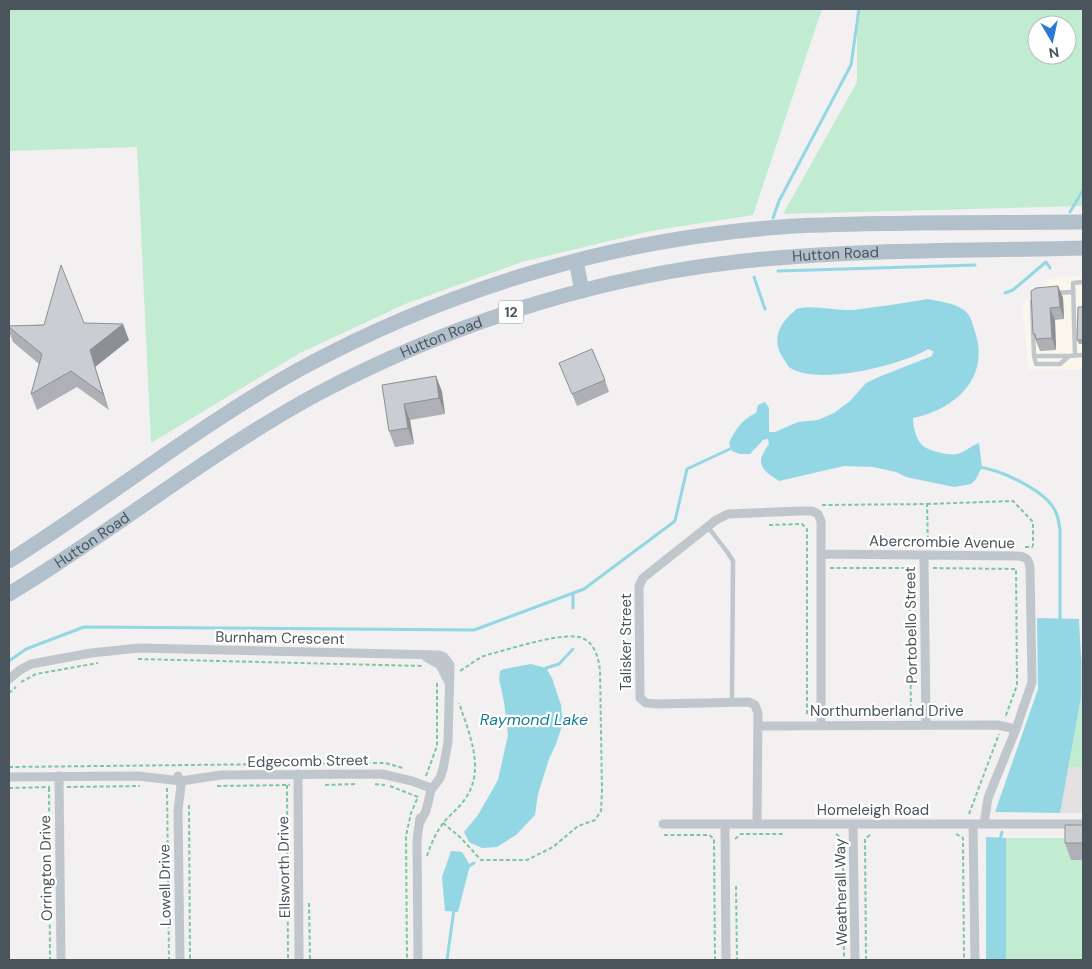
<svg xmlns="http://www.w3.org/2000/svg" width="1092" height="969" font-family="'DM Sans',sans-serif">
  <rect width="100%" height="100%" fill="#f2f0f0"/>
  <path fill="#fbf6eb" d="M 1083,276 L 1083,369 L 1029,370 L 1022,306 L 1051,277 Z"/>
  <path fill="#e3e1e1" d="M 1081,657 L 1083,657 L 1083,813 L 1060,813 L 1060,756 L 1081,697 Z"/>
  <path fill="#c2ecd1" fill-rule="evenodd" d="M 9,9 L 822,9 L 753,215 L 651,231 L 522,262 L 405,304 L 300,353 L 151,443 L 137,147 L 9,151 Z
    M 857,9 L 1083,9 L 1083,206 L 783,214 L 857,82 ZM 1037,25 L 1067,25 L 1067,55 L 1037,55 Z
    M 1070,660 L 1083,660 L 1083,767 L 1070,767 Z
    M 1006,838 L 1083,838 L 1083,960 L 1006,960 Z"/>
  <path fill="#93d7e5" d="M 928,299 C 941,302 959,303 968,314 C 972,319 974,329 976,335 C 989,380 953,410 913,418 C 913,426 916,438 921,444 C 927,451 950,456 958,454 C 964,452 973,445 979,443 L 982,467 L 976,479 L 971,484 L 954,487 L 906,477 L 896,472 L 873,467 L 844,466 L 779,481 C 760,469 755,463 769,444 L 768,439 L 763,440 L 750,454 L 740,454 L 732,451 L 729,443 C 735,430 742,419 756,413 L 758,405 L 765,402 L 769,408 L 769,432 L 775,432 L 798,422 L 818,420 L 834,413 L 850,401 L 866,383 L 881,376 L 932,356 L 933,351 L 928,349 C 902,365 816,387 789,367 C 787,365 785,360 783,358 C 772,342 778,326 791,314 C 791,314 796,310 796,309 C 810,304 838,311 853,310 C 878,307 903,303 928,299 Z
    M 1037,618 L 1079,619 L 1081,657 L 1081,697 L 1060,813 L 995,812 L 1038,689 Z
    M 531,664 L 546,668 L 552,678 L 561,705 L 563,723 L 556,744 L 549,759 L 538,794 L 535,815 L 516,835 L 497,847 L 482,848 L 469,842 L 464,832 L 478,815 L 498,780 L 508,735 L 504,702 L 499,679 L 500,671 L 504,669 Z
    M 986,837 L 1006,838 L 1006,960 L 986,960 Z
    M 451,851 L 462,852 L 470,865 L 458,912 L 445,911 L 442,877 Z"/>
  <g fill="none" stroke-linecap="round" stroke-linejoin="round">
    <path stroke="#93d7e5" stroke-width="3" d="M 1070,212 L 1083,190
      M 773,218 L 779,201 L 851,65 L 859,9
      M 778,271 L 975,265
      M 754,277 L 765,309
      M 1005,293 L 1013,290 L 1046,262 L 1050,268
      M 979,467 C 1001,470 1041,489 1053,507 C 1058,514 1059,522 1060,530 L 1060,621
      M 573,608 L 573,593
      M 9,661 L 26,649 L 84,627 L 474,630 L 584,589 L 675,521 L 687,469 L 734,447
      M 545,671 L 546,668 L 559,664 L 573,649
      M 1000,840 L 1002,832
      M 467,867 L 474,863
      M 447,960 L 454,909"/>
    <path stroke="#7dc7a0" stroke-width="2" stroke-dasharray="4 2.5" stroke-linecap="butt" d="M 927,504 L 1013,501 L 1033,522 L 1033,546
      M 822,505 L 927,504 L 928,546
      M 769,525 L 802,524 L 807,529 L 807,716
      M 1025,547 L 1033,547
      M 830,568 L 915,568
      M 909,568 L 911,715
      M 933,568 L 1016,569 L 1017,685 L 1005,718
      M 138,659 L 423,666
      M 21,682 L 36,674 L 98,663
      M 9,693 L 16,687
      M 829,713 L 917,715
      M 9,767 L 370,763 L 385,763 L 403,768
      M 426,776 L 437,746 L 437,681
      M 375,784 L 385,785
      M 287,785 L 288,960
      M 325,785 L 355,784
      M 217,786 L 290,785
      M 390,786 L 418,797 L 411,813 L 406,836 L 407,960
      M 67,787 L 140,786
      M 9,788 L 50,787
      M 49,788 L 50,960
      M 167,788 L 169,960
      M 189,805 L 190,960
      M 969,814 L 999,734
      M 443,823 L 460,837 L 481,860 L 527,860 L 553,847 L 578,826 L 595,820 L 601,811 L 602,791 L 600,671 C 599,659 595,643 582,638 C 563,631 511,649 490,654 L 481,657 L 460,671
      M 836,834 L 843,840
      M 956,834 L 963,838 L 964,960
      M 664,835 L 709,835 L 714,839 L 715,960
      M 735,839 L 741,834 L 784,834
      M 427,856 C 431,844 436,832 444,822 C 451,814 459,808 465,799 C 486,770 469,733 459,703
      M 843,868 L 844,960
      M 736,886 L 737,960
      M 309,903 L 310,960
      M 866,960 L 865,839 L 871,834"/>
    <path stroke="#bfc7cd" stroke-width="4.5" d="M 1055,293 L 1073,292
      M 1032,301 L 1034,356 L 1069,356
      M 1034,356 L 1036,364 L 1060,364 L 1069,356 L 1083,355
      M 1075,356 L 1073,283 L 1083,282
      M 708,527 L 728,553 L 733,561 L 732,703"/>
    <path stroke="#bfc7cd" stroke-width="9" d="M 822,554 L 1018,556 C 1026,557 1029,559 1030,568 L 1032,682 L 1016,729 L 988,798 L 984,824
      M 924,556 L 926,724
      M 426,657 L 440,665 L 448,681
      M 9,679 L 20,670 L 31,664 L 91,653 L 139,648 L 439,655 L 444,657 L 450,665 L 448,742 L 443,769 L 440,778 L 431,790 L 426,811 L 419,824
      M 758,726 L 997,725 L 1016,729
      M 298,774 L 299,960
      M 59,776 L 61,960
      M 178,776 L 181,786 L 178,810 L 180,960
      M 9,777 L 138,776 L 181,781 L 221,775 L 382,774 L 412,781 L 428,787 L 431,790
      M 663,824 L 1083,824
      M 725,824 L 726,960
      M 757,824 L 758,713 L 755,705 L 749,702 L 657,704 L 646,703 L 640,698 L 639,586 L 643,578 L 716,520 L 728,514 L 800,511 L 812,511 L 818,514 L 821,521 L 821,725
      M 853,824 L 855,960
      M 973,824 L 975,960
      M 418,960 L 417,840 L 420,818"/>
    <g stroke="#b2c0cc" stroke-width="15">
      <path d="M 576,261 L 582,291"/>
      <path d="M 9,561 C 107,499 198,426 300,369 C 447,289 614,239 781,227 C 826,224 870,224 915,223 C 971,223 1027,222 1083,222"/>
      <path id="s1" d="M 9,594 C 115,530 211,451 321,392 C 458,320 609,273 764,259 C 870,249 977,251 1083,248"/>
    </g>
  </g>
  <path fill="#aeb0b5" d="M 1058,286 L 1063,298 L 1064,319 L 1055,320 L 1056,350 L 1040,351 L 1033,334 Z
    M 1083,307 L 1083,344 L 1079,344 L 1077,340 Z
    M 84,323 L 129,340 L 95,367 L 109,410 L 77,387 L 37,410 L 31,394 L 39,364 L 13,342 L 9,331 L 9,326 Z
    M 559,363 L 605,380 L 609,392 L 577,406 Z
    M 436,376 L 442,392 L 445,414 L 410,420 L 414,444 L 395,447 L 389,431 L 382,385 Z
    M 1083,825 L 1083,860 L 1071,860 L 1065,843 Z"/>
  <path fill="#8d9093" d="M 1058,286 L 1063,298 L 1064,319 L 1060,307 Z
    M 1050,308 L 1055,320 L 1056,350 L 1052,338 Z
    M 123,324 L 129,340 L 95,367 L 109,410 L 103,394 L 90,350 Z
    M 436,376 L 442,392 L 445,414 L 439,398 Z
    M 404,404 L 410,420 L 414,444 L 408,428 Z"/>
  <path fill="#cacdd2" stroke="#8d9093" d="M 61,265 L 84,323 L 123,324 L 90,350 L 103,394 L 71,371 L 31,394 L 42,354 L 9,327 L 9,326 L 44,325 Z
    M 1058,286 L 1060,307 L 1050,308 L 1052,338 L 1036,339 L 1035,334 L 1033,334 L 1031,291 L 1036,288 Z
    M 1078,307 L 1083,307 L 1083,340 L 1077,340 Z
    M 592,349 L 605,380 L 572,394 L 559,363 Z
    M 436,376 L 439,398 L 404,404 L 408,428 L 389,431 L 382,385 Z
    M 1065,825 L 1083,825 L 1083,843 L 1065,843 Z"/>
  <g text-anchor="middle" stroke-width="4.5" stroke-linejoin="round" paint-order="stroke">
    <rect fill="#fff" stroke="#80878d" stroke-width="1" x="498.5" y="300.5" width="25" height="23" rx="4"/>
    <g font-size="14" font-weight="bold" fill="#49545c">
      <text x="511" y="317">12</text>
    </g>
    <g font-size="15" fill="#49545c" stroke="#fff">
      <text dy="5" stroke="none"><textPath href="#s1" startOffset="909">Hutton Road</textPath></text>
      <text dy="5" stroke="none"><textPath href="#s1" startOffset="504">Hutton Road</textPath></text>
      <text dy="5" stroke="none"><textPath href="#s1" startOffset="99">Hutton Road</textPath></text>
      <text transform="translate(942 542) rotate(1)" y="5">Abercrombie Avenue</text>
      <text transform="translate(911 625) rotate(-91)" y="5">Portobello Street</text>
      <text transform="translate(280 638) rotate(1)" y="5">Burnham Crescent</text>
      <text transform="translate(626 642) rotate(-90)" y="5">Talisker Street</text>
      <text x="887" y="716">Northumberland Drive</text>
      <text transform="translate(308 761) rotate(-1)" y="5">Edgecomb Street</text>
      <text x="873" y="815">Homeleigh Road</text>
      <text transform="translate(284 867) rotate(-91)" y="5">Ellsworth Drive</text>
      <text transform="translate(46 868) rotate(-91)" y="5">Orrington Drive</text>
      <text transform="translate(165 885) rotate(-91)" y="5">Lowell Drive</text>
      <text transform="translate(841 892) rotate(-91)" y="5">Weatherall Way</text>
    </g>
    <g font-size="16" font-style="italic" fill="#177d92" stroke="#fff">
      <text x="534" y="725">Raymond Lake</text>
    </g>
  </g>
  <rect width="1092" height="969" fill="none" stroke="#49545c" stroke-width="20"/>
  <g transform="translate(1052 40) rotate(171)"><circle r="24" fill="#ffffff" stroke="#b6bbbe"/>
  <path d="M0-4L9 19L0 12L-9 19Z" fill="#287ad4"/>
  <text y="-8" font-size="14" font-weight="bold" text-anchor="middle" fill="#49545c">N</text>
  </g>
</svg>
